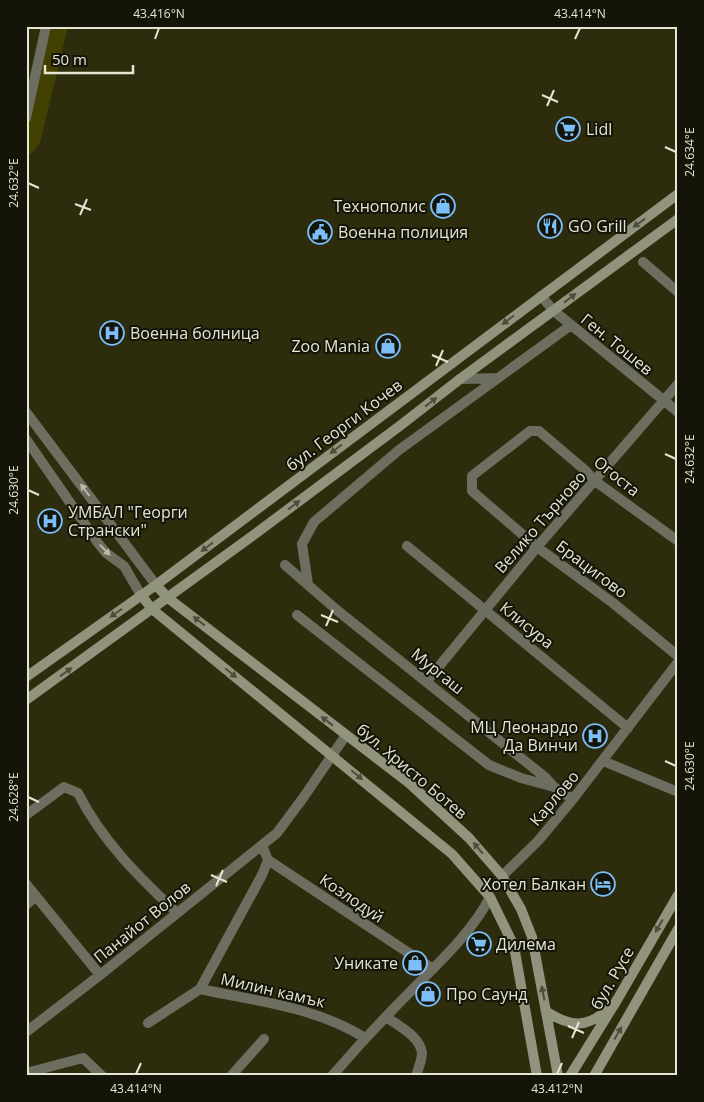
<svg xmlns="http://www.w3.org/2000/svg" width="704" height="1102" font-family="'Open Sans',sans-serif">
  <rect width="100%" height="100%" fill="#2d2d0e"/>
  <path fill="#424101" d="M 42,26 L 68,26 L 40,143 L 26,159 L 26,95 Z"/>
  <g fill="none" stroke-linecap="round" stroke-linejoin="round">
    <path stroke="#6d6d60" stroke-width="10" d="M 26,118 L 46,26
      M 643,262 L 678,292
      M 541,296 L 554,311 L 678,412
      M 460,379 L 497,378
      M 26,412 L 156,585
      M 26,439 L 98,543 L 106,553 L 124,566 L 141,595
      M 678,541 L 595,481 L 586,471 L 539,431 L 530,431 L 472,476 L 472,491 L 537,547 L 613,603 L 678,656
      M 407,546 L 628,728
      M 285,565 L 338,611 L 546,778 L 554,787 L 573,799
      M 308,584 L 302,544 L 314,522 L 399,450 L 571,325
      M 297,615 L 489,765 L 521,778 L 554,787
      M 427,681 L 537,547 L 678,384
      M 603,761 L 678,792
      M 26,815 L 64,787 L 78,793 C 102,841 139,877 177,913
      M 262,845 L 268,860 L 433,969
      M 502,876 L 538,841 L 573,799 L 678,662
      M 26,884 L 100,975
      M 26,905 L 36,896
      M 200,989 C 256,1001 316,1007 365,1038
      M 386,1017 C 397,1025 420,1036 422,1053 C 422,1060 418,1069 416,1076
      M 148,1023 L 200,989 L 262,875 L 268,860
      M 26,1032 L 100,975 L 277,833 L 303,798 L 346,735
      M 26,1073 L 83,1058 L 102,1076
      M 231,1076 L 264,1039
      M 332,1076 C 357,1047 382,1020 408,994 C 437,964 471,934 490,897"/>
    <path stroke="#92937d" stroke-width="10" d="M 156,585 L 168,598 L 409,783 L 469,838 L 502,876 L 521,909 L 532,937 L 558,1076
      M 141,595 L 152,609 L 452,854 L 490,897 L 514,946 L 537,1076
      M 26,677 L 156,585 L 678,194
      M 26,700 L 255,534 L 401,425 L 460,379 L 678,219
      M 547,1012 C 571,1027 587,1029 609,1008
      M 570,1076 L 617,1000 L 678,895
      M 594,1076 L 678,929"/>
  </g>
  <defs><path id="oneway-solid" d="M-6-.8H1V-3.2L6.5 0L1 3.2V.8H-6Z" transform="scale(1.25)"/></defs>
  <g fill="#4d4d3d">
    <use href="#oneway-solid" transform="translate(639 223) rotate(144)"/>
    <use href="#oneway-solid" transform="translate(570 298) rotate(-38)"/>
    <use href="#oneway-solid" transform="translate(508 320) rotate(143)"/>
    <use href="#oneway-solid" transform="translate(431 402) rotate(-38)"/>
    <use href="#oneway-solid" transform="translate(336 449) rotate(143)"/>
    <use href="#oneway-solid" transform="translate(294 505) rotate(-37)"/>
    <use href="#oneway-solid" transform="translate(207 547) rotate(143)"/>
    <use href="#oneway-solid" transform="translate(116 613) rotate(145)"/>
    <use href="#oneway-solid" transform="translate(199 621) rotate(-142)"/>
    <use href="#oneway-solid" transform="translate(66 672) rotate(-36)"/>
    <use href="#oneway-solid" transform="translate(231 673) rotate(39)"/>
    <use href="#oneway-solid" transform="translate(327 721) rotate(-142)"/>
    <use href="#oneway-solid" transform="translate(357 775) rotate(40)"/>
    <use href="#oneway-solid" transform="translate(478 848) rotate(-131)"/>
    <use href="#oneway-solid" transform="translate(659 926) rotate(120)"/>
    <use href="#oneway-solid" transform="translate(543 993) rotate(-101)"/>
    <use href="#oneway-solid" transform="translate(618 1033) rotate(-60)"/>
  </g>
  <g fill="#bbbbab">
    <use href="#oneway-solid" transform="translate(85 490) rotate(-127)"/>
    <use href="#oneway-solid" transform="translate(105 550) rotate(46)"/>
  </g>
  <path fill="none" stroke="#e5e5d4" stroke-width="2" d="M 155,39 L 159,28M 575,39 L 580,28M 542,95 L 558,102M 547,106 L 554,90M 665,147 L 676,152M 28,183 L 39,188M 75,204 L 91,210M 80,215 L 87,199M 432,355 L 448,362M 436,366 L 443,350M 665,454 L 676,459M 28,490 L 39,495M 321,615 L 338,622M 326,626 L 333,610M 665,761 L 676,766M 28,797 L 39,802M 211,875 L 227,882M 216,886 L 223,870M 568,1026 L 584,1033M 572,1038 L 579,1022M 136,1074 L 141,1063M 557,1074 L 562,1063"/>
  <defs>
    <g id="supermarket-ring" transform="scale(1.25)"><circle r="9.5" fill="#141408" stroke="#7bbef8" stroke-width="1.5"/><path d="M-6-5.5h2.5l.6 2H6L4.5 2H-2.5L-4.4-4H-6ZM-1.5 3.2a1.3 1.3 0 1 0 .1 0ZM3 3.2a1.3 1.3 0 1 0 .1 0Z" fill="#7bbef8"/></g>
    <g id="shop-ring" transform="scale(1.25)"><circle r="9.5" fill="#141408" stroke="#7bbef8" stroke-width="1.5"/><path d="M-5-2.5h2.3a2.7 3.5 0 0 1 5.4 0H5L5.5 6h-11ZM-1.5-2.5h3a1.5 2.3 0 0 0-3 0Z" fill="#7bbef8"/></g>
    <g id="restaurant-ring" transform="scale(1.25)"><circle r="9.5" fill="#141408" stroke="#7bbef8" stroke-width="1.5"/><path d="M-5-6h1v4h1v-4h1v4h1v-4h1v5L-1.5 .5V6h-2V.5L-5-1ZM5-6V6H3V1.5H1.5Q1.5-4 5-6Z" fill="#7bbef8"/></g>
    <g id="civic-ring" transform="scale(1.25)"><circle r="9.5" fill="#141408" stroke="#7bbef8" stroke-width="1.5"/><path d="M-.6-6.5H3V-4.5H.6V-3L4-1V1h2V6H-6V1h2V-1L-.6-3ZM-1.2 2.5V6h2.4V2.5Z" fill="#7bbef8"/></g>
    <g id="hospital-ring" transform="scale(1.25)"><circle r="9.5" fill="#141408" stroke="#7bbef8" stroke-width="1.5"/><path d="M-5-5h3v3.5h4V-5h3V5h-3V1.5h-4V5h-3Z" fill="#7bbef8"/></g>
    <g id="hotel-ring" transform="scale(1.25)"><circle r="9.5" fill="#141408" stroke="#7bbef8" stroke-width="1.5"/><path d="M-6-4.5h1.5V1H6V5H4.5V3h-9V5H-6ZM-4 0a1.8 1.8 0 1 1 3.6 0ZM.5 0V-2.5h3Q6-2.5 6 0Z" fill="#7bbef8"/></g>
  </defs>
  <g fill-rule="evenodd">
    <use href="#supermarket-ring" x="568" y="129"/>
    <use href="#shop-ring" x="443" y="206"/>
    <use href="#restaurant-ring" x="550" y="226"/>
    <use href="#civic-ring" x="320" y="232"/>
    <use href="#hospital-ring" x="112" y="333"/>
    <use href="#shop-ring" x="388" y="346"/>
    <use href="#hospital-ring" x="50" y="521"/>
    <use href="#hospital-ring" x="595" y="736"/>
    <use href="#hotel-ring" x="603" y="884"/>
    <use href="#supermarket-ring" x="479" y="944"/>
    <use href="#shop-ring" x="415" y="963"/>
    <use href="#shop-ring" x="428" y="994"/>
  </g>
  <g text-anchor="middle" stroke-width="4" stroke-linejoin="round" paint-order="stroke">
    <g font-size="16" fill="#e5e5d4" stroke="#141408" text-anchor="start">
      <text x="586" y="135">Lidl</text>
      <text x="426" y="212" text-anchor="end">Технополис</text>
      <text x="568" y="232">GO Grill</text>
      <text x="338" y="238">Военна полиция</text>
      <text x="130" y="339">Военна болница</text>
      <text x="370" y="352" text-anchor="end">Zoo Mania</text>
      <text x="68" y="518">УМБАЛ "Георги<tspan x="68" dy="18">Странски"</tspan></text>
      <text x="578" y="733" text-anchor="end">МЦ Леонардо<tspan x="578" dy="18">Да Винчи</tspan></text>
      <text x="586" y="890" text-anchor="end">Хотел Балкан</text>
      <text x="496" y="950">Дилема</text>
      <text x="398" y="969" text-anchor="end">Уникате</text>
      <text x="446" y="1000">Про Саунд</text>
    </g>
    <g font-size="16" fill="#e5e5d4" stroke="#141408">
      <text transform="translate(617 344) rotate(39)" y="6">Ген. Тошев</text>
      <text transform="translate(344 425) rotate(-37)" y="6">бул. Георги Кочев</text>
      <text transform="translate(617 476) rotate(39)" y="6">Огоста</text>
      <text transform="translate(540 522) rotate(-49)" y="6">Велико Търново</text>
      <text transform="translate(592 569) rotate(37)" y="6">Брацигово</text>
      <text transform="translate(527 625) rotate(39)" y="6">Клисура</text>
      <text transform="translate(438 671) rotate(39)" y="6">Мургаш</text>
      <text transform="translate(412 771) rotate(40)" y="6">бул. Христо Ботев</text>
      <text transform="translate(554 798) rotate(-50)" y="6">Карлово</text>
      <text transform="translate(352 898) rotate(34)" y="6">Козлодуй</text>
      <text transform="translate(142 922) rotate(-39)" y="6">Панайот Волов</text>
      <text transform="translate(612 978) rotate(-60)" y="6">бул. Русе</text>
      <text transform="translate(273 990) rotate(13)" y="6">Милин камък</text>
    </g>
  </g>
  <rect width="704" height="1102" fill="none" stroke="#141408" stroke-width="55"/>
  <path d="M45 65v8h88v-8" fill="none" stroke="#e5e5d4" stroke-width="2.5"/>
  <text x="52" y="65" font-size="15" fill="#e5e5d4" stroke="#141408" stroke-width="4" paint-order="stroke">50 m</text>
  <rect x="28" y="28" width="648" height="1046" fill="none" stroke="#e5e5d4" stroke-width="2"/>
  <g font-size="12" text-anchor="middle" fill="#e5e5d4">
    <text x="159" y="18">43.416°N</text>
    <text x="580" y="18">43.414°N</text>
    <text transform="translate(690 152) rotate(-90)" y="4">24.634°E</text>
    <text transform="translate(14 183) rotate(-90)" y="4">24.632°E</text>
    <text transform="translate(690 459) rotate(-90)" y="4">24.632°E</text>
    <text transform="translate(14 490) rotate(-90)" y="4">24.630°E</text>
    <text transform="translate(690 766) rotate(-90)" y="4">24.630°E</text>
    <text transform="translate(14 797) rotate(-90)" y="4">24.628°E</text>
    <text x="136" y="1093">43.414°N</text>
    <text x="557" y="1093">43.412°N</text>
  </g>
</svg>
